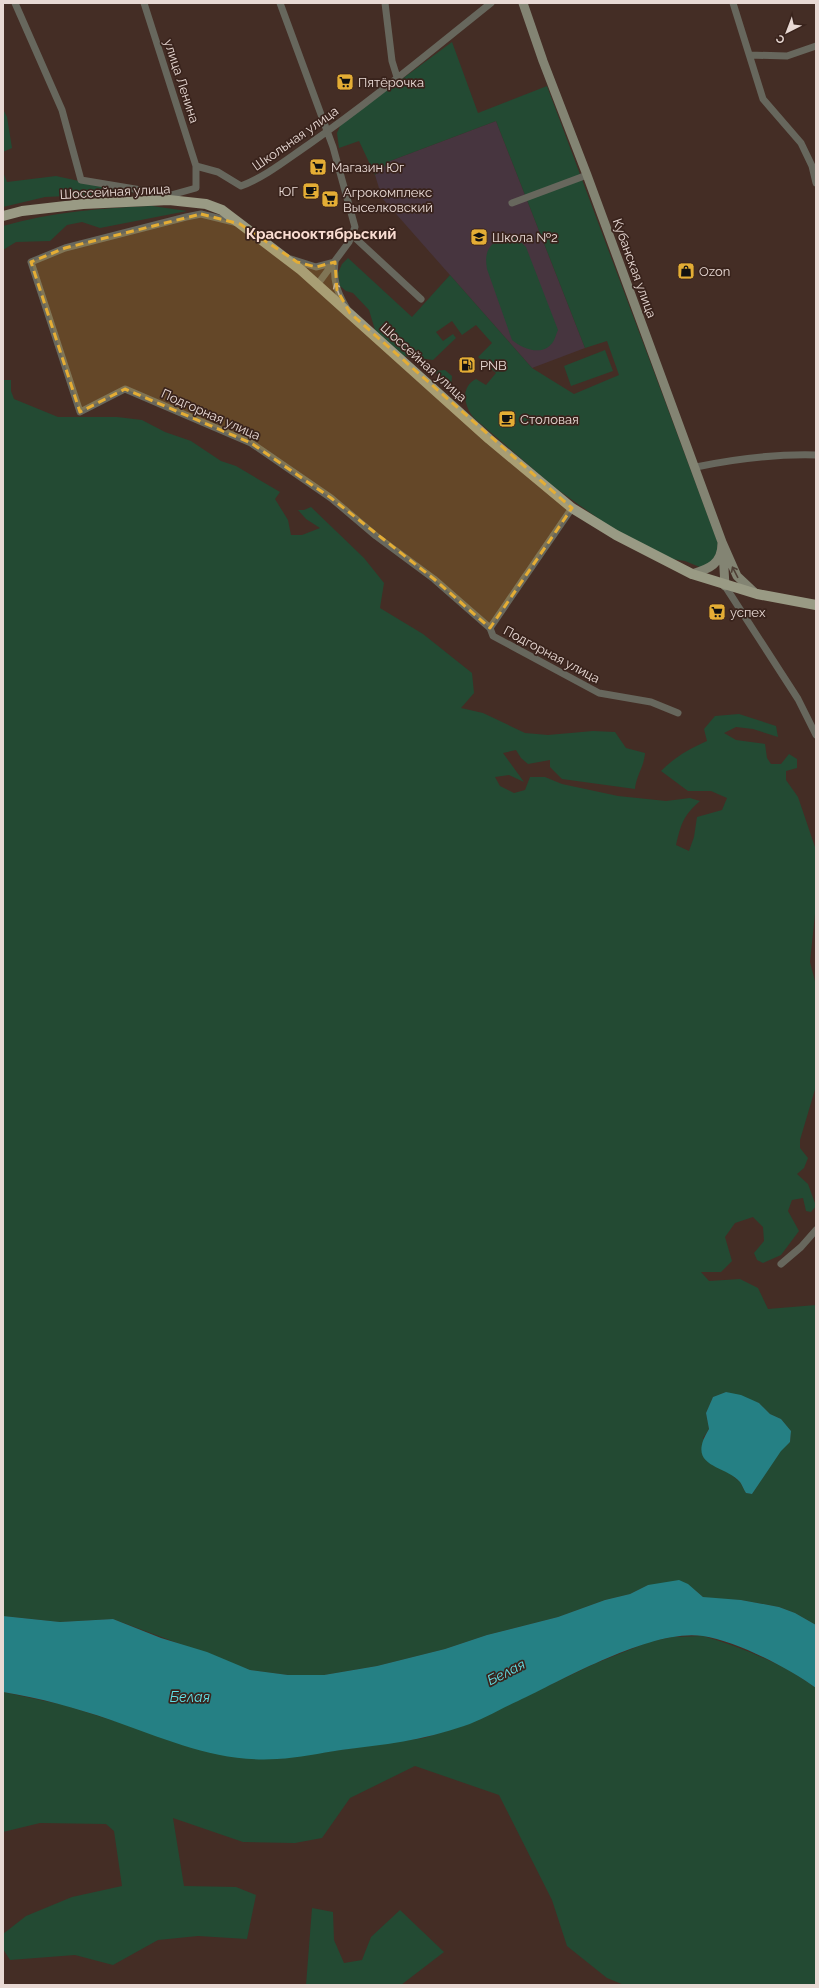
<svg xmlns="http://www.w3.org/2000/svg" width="819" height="1988" font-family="Raleway,sans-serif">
  <rect width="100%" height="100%" fill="#442d25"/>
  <path fill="#47353f" d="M 496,121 L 585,348 L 532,368 L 382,198 L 375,175 L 390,161 Z"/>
  <path fill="#234a33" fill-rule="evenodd" d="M 452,42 L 478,113 L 547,86 L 718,543 L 716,559 L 702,568 L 685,561 L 672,559 L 613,529 L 554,487 L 474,418 C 464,406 460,387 476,379 L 486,385 L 496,373 L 478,357 L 492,343 L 476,325 L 462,335 L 452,321 L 436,332 L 443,341 L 453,334 L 456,338 L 433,360 L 404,356 L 375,330 L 369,310 L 353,293 L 346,291 L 340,286 L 338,273 L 342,264 L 348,258 L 412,317 L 450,275 L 532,368 L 574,394 L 619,375 L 607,341 L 585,348 L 496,121 L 390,161 L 375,175 L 359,141 L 339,148 L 337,133 L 341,124 Z
    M 3,109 L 7,117 L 12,148 L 3,152 Z
    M 3,172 L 7,182 L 56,176 L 134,193 L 45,197 L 3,207 Z
    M 152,206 L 187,211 L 100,228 L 82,222 L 67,225 L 50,241 L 16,242 L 3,250 L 3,226 C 51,212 103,208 152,206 Z
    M 514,236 L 526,247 L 558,330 C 556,334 555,339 553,342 C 543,357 523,349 512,340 L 487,269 C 483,247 493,240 514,236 Z
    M 605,350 L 613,371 L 571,386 L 564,366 Z
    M 445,370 L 452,376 L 451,388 L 434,371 Z
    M 3,380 L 11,380 L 11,391 L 14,399 L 58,417 L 117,417 L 142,420 L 165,432 L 191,441 L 221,461 L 236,466 L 280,492 L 275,499 L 288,520 L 291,535 L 302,535 L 320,528 L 306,519 L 298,510 L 304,510 L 311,507 L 364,558 L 384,583 L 380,608 L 423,634 L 472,673 L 474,693 L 461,708 L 483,713 L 525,733 L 548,735 L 593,731 L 615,732 L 626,748 L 645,753 C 644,767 636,776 635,789 L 562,779 L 550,767 L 550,760 L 528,764 L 521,758 L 516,750 L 503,753 L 524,782 L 509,775 L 495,777 L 500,786 L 514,793 L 525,790 L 530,777 L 545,777 L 562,784 L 618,796 L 666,801 L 690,798 L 700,801 C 683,816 681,824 676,845 L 689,851 L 694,837 L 697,817 L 722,810 L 727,798 L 711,791 L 688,791 L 661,771 C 675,757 689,749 707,741 L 704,729 L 715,716 L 739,714 L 776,726 L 778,737 L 753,729 L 736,727 L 724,733 L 736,740 L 765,744 L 767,758 L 771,764 L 781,764 L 789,754 L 797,759 L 797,768 L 786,771 L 786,780 L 798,797 L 816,850 L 815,914 L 810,962 L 816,985 L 816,1086 L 800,1140 L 800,1148 L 808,1158 L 804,1168 L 797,1174 L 808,1184 L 816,1206 L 811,1212 L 806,1211 L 803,1198 L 792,1200 L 788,1211 L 799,1231 L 781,1255 L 763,1263 L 757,1260 L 754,1253 L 764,1241 L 763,1227 L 753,1217 L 735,1223 L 725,1237 L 732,1261 L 721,1272 L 701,1272 L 709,1281 L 740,1279 L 758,1288 L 768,1309 L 816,1305 L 816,1625 L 795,1613 L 779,1607 L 741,1600 L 713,1599 L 703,1597 L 695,1590 L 648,1585 L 630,1594 L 605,1600 L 558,1617 L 487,1635 L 445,1649 L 377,1666 L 324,1675 L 288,1675 L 250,1670 L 113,1619 L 60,1622 L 3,1616 ZM 726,1392 L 759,1403 L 770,1414 L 781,1419 L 791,1431 L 790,1442 L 781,1450 L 752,1494 L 746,1493 L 740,1482 L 734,1477 L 703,1438 L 709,1429 L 706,1413 L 713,1397 Z
    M 703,1636 C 743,1648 782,1663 816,1688 L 816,1985 L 624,1985 L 607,1978 L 567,1946 L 552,1900 L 499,1795 L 415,1766 L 350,1798 L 322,1838 L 295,1843 L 243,1842 L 173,1818 L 184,1886 L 236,1887 L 256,1895 L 247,1939 L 198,1936 L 158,1940 L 113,1965 L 75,1955 L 10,1960 L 3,1949 L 3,1934 L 26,1916 L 72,1897 L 122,1886 L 114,1831 L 106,1824 L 40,1823 L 3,1832 L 3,1692 L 64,1705 L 111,1720 L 277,1759 L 424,1738 L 466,1725 L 594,1664 L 649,1642 L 672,1637 Z
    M 312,1908 L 333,1912 L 334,1940 L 344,1963 L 362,1960 L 371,1937 L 400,1910 L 444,1952 L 401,1985 L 306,1985 Z"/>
  <path fill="#258084" d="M 726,1392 L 741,1395 L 759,1403 L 770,1414 L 781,1419 L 791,1431 L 790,1442 L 781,1451 L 752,1494 L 746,1493 C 744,1490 742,1485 740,1482 C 724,1464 685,1468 709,1429 L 706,1413 L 713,1397 Z
    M 679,1580 L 688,1584 L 703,1597 L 741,1600 L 779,1607 L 795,1613 L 816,1625 L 816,1688 C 789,1668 736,1641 703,1636 C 653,1628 564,1679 518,1701 C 500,1709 482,1720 464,1726 C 424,1740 383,1745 341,1750 C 320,1753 299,1758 277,1759 C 217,1763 166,1739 111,1720 C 76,1708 40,1698 3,1692 L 3,1616 L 60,1622 L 113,1619 L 161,1638 L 207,1652 L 250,1670 L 288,1675 L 324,1675 L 377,1666 L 445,1649 L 487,1635 L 558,1617 L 605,1600 L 630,1594 L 648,1585 Z"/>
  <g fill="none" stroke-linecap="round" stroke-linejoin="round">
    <path stroke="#67675d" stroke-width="7" d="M 15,3 L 62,110 L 81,180 L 171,195 L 196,188 L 196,166 L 218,172 L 241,186 C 265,177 286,160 308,145 C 371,101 431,51 491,3
      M 144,3 L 196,166
      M 280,3 L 333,147 L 355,227 L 349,242 L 317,285
      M 385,3 L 392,61 L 397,77
      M 733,3 L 763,99 L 801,143 L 812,166 L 816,183
      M 750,55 L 787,56 L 816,46
      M 512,203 L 587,175
      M 238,223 L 201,214 L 186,217 L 65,248 L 31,262 L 80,412 L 125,389 L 251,443 L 331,498 L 376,536 L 434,579 L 490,628 L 493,636 L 599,693 L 651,702 L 678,713
      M 352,235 L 421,299
      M 291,259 L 316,267 L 335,262 C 333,280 337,292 346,307
      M 696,467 C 734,459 777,454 816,455
      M 725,586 L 798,699 L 816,735
      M 490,628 L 572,508
      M 781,1264 L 801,1247 L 816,1230"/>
    <path stroke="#838473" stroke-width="9" d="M 523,3 L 543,61 L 587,175 L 722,542 L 737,576 L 754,592
      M 723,551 L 725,586
      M 692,574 C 709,569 722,564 722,543"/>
    <path stroke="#999a84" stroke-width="10" d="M 3,216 L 22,211 L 83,204 L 169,200 L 206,204 L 222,210 L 301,270 L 489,439 L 572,508 L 616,535 L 692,574 L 757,594 L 816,605"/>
  </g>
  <defs><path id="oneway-shaft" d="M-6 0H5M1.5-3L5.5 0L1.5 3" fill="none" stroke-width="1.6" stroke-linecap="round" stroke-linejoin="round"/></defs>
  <use stroke="#bbb1aa" href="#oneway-shaft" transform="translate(337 289) rotate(-110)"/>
  <use stroke="#4f4036" href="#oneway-shaft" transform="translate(735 572) rotate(-117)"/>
  <path fill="#e4ad35" fill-opacity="0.2" stroke="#e4ad35" stroke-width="3" stroke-dasharray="8 5" stroke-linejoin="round" d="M 201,214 L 240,224 L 297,262 L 316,267 L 335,262 L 337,290 L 350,313 L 572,508 L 490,628 L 434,579 L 331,498 L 251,443 L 125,389 L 80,412 L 31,262 L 65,248 Z"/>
  <defs>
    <g id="supermarket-square" transform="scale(0.9)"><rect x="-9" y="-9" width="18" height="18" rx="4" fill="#e4ad35" stroke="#39231c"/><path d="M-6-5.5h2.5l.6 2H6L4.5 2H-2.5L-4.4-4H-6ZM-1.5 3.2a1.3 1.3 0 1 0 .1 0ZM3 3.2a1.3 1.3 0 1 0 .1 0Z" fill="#111"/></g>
    <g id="cafe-square" transform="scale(0.9)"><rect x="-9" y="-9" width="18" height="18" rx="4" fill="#e4ad35" stroke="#39231c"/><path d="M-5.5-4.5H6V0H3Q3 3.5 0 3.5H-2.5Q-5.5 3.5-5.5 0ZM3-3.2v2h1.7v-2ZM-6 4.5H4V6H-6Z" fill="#111"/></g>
    <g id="school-square" transform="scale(0.9)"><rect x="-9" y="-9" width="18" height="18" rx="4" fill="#e4ad35" stroke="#39231c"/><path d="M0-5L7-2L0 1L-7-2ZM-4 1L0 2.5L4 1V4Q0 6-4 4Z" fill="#111"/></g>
    <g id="shop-square" transform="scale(0.9)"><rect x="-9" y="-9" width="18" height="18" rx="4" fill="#e4ad35" stroke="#39231c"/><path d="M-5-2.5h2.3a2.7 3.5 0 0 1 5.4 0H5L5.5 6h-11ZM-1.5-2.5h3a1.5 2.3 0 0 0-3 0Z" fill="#111"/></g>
    <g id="fuel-square" transform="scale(0.9)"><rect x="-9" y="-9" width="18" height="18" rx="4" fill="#e4ad35" stroke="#39231c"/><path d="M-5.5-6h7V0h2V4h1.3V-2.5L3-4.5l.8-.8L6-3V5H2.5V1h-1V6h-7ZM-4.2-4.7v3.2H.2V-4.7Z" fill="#111"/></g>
  </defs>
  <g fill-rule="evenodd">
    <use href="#supermarket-square" x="345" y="82"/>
    <use href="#supermarket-square" x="318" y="167"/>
    <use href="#cafe-square" x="311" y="191"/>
    <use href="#supermarket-square" x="330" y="199"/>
    <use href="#school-square" x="479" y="237"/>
    <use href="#shop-square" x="686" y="271"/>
    <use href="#fuel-square" x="467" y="365"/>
    <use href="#cafe-square" x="507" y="419"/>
    <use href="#supermarket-square" x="717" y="612"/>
  </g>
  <g text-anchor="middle" stroke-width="3.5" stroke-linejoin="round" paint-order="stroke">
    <g font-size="13" fill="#e8d9d4" stroke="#39231c">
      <text transform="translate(182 81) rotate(72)" y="5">улица Ленина</text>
      <text transform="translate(295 138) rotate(-35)" y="5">Школьная улица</text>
      <text transform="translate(115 191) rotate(-3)" y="5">Шоссейная улица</text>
      <text transform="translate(635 268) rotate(70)" y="5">Кубанская улица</text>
      <text transform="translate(424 362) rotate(42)" y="5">Шоссейная улица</text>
      <text transform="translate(211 414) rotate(24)" y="5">Подгорная улица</text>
      <text transform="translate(552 654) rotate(28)" y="5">Подгорная улица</text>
    </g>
    <g font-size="13" fill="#e8d9d4" stroke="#39231c" text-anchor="start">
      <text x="358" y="87">Пятёрочка</text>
      <text x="331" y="172">Магазин Юг</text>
      <text x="298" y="196" text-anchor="end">ЮГ</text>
      <text x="343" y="197">Агрокомплекс<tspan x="343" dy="15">Выселковский</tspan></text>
      <text x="492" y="242">Школа №2</text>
      <text x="699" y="276">Ozon</text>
      <text x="480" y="370">PNB</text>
      <text x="520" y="424">Столовая</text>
      <text x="730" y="617">успех</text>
    </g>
    <g font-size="14" font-style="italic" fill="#62e1e7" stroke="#39231c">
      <text transform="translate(506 1672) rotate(-27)" y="5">Белая</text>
      <text x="190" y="1702">Белая</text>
    </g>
    <g font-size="15" font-weight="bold" fill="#f9dcd1" stroke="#39231c">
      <text x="321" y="239">Краснооктябрьский</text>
    </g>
  </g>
  <rect width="819" height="1988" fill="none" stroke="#e8d9d4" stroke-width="8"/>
  <g transform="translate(787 32) rotate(222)" stroke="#39231c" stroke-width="3" paint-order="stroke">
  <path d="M0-3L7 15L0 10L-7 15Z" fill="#e8d9d4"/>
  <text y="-6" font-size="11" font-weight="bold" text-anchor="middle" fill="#e8d9d4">С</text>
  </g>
</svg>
